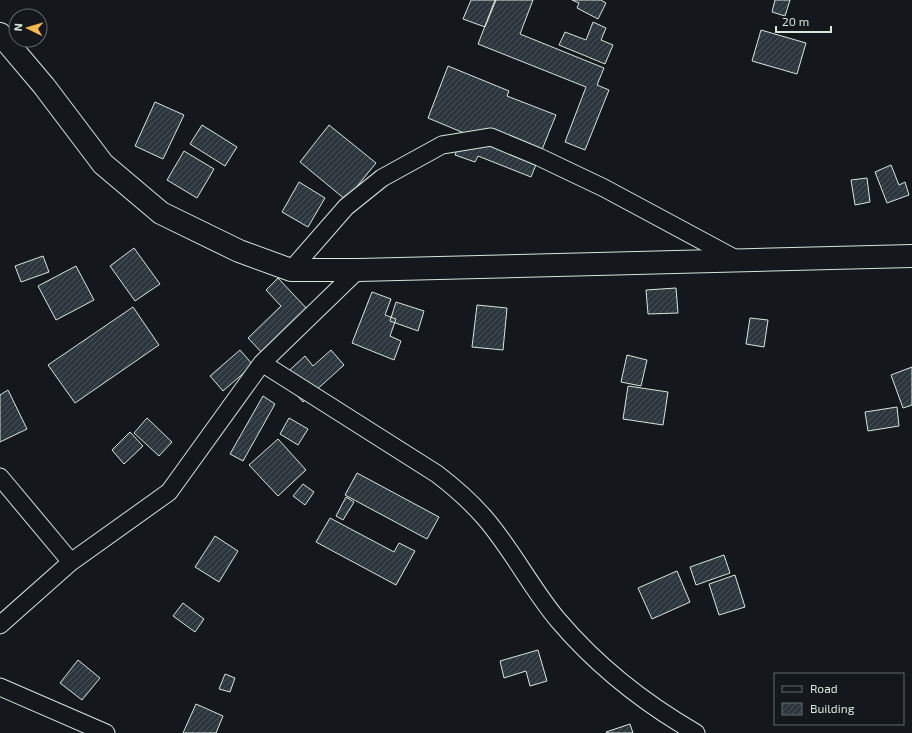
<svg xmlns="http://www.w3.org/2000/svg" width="912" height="733" font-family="'Exo 2',sans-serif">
  <defs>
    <pattern id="building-hatch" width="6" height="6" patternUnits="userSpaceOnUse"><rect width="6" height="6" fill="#2c363c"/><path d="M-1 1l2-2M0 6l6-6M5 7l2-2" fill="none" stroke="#4a5358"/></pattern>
  </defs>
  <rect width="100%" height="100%" fill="#14181c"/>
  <path fill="url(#building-hatch)" stroke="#d8e6dc" d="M 471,0 L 496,0 L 485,27 L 463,19 Z
    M 495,0 L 533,0 L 520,34 L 604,68 L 597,85 L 609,90 L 585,150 L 565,142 L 586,87 L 478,44 Z
    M 572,0 L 601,0 L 606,3 L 598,19 L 577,8 L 579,3 Z
    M 775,0 L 790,0 L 785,16 L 772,12 Z
    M 593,22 L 606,28 L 601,40 L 613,45 L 605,64 L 559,45 L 565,32 L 586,40 Z
    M 761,30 L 806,43 L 797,74 L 752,61 Z
    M 448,66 L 509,91 L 507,96 L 556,115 L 531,177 L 478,156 L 475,162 L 455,155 L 464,133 L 428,118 Z
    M 155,102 L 184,115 L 163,159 L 135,146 Z
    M 202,125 L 237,147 L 225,166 L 190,144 Z
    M 329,125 L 376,163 L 346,200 L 300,162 Z
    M 184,151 L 214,169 L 197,198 L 167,180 Z
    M 891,165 L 899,185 L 905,182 L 909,195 L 887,203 L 875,172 Z
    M 867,178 L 870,202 L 855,205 L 851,180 Z
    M 299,182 L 325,198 L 308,227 L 282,212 Z
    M 134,248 L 160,284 L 135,301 L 110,266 Z
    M 43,256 L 49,272 L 21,282 L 15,266 Z
    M 76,266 L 94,300 L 56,320 L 38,286 Z
    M 278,278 L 308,310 L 263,354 L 248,338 L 281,306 L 266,290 Z
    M 676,288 L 678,313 L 648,314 L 646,290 Z
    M 372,292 L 391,299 L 385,315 L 396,319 L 390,336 L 401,341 L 394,360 L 352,343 Z
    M 396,302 L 424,311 L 418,331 L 390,321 Z
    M 477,305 L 507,308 L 503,350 L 472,347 Z
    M 133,307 L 159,345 L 75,403 L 48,365 Z
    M 750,318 L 768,320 L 764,347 L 746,344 Z
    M 240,350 L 253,365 L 223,391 L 210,376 Z
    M 331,350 L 344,365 L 303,402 L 281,378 L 305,356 L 313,366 Z
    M 627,355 L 647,360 L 641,386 L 621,382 Z
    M 912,367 L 912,405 L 903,408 L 891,375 Z
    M 628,386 L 668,392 L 663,425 L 623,419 Z
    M 8,390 L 27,429 L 0,442 L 0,395 Z
    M 263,396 L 275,404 L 243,461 L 230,454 Z
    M 897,407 L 899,426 L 868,431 L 865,412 Z
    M 147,418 L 172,442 L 159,456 L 134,433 Z
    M 289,418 L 308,429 L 298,445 L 280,434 Z
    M 130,432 L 143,446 L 124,464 L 112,450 Z
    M 278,439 L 306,470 L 278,496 L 249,465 Z
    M 357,473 L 439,517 L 427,539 L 345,495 Z
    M 303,484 L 314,492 L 305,505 L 293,496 Z
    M 346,497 L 354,502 L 343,520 L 336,516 Z
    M 330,518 L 394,552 L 399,543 L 415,551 L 396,585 L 316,542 Z
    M 215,536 L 238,551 L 219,582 L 195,567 Z
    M 724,555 L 730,573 L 696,585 L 690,567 Z
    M 677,571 L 690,602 L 652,619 L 638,588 Z
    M 735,575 L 745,607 L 719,615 L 709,584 Z
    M 183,603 L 204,619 L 195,632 L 173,616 Z
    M 538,650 L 547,681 L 530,686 L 526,671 L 504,678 L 500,661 Z
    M 78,660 L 100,678 L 82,700 L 60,683 Z
    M 225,674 L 235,678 L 230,692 L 219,689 Z
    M 196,704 L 223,716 L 216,733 L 183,733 Z
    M 630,724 L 633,733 L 607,733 L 606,732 Z"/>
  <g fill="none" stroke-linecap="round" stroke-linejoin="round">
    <g stroke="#d8e6dc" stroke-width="19">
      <path id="street" d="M 291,270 L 346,207 L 382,178 L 442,145 L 491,137 L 539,157 L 604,188 L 738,260
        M 262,363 L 437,474 C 454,487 470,501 484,517 C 512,549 531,588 558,620 C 597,666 644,703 696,733
        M 0,477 L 71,562
        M 0,625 L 71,562 L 169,492 L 262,363 L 358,270
        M 0,687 L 106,733"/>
    </g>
    <g stroke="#d8e6dc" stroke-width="24">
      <path id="secondary" d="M 0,34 L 44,86 L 103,164 L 161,213 L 239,251 L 291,270 L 358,270 L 912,256"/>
    </g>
    <use href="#street" stroke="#14181c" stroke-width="17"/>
    <use href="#secondary" stroke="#14181c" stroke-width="22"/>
  </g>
  <rect x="774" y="673" width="130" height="52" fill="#14181c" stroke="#626a69"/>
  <rect x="782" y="686" width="20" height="6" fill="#14181c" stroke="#626a69"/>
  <text x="810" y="693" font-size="12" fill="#d8e6dc">Road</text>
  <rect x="782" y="703" width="20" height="12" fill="url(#building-hatch)" stroke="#626a69"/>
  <text x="810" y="713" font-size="12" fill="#d8e6dc">Building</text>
  <g transform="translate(28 28) rotate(275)"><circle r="19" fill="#14181c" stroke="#626a69"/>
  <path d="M0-3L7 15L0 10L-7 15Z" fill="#ffb74d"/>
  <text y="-6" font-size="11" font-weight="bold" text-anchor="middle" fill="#d8e6dc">N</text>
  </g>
  <path d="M776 26v6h55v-6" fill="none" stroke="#d8e6dc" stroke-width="2"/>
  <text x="782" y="26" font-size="12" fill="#d8e6dc" stroke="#14181c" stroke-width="3" paint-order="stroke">20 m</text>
</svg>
